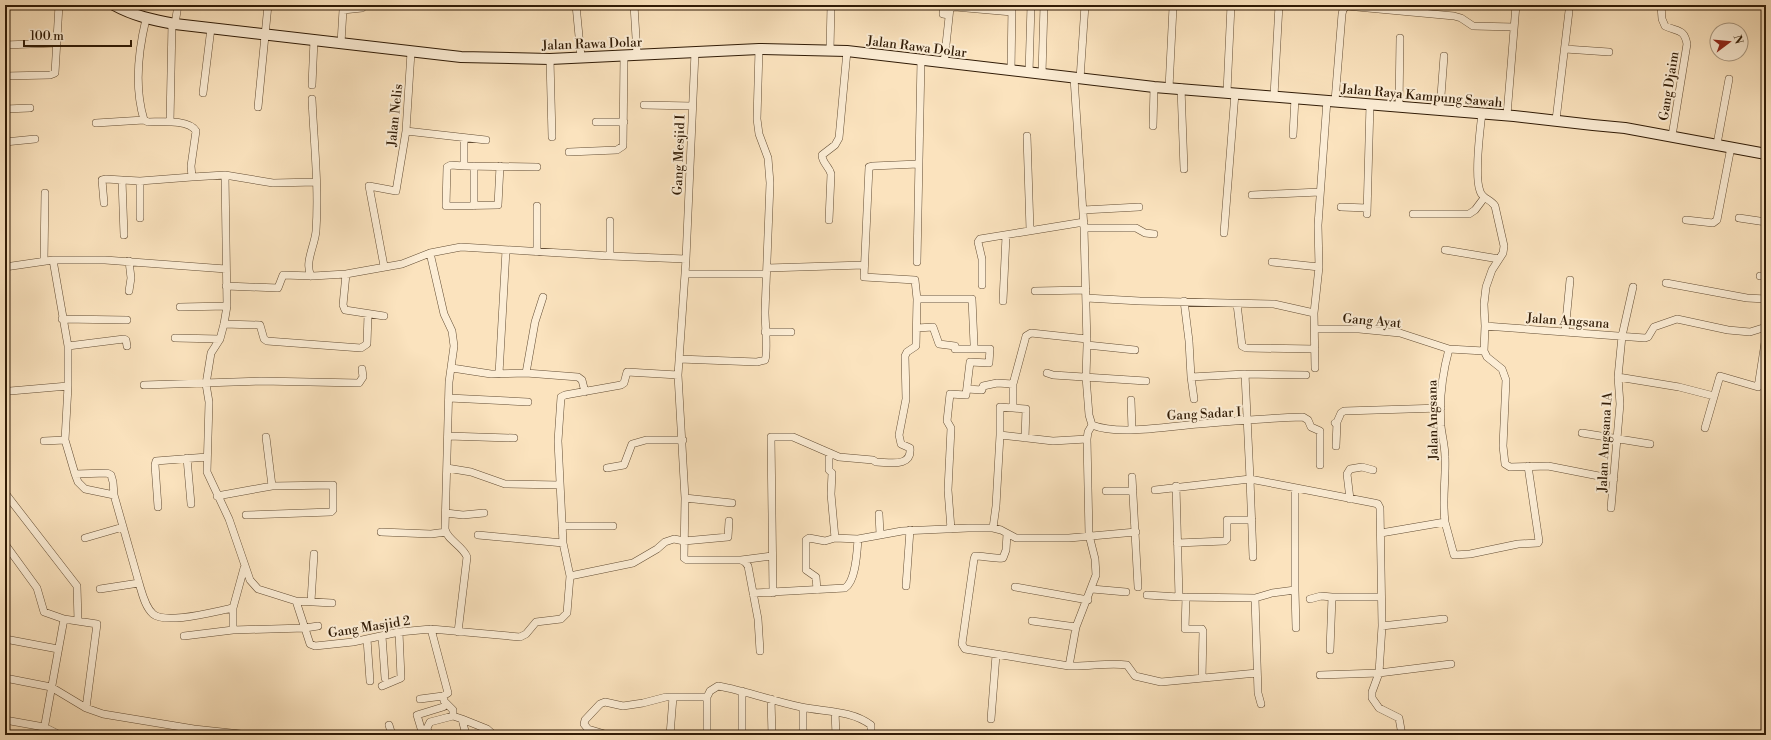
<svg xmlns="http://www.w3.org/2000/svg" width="1771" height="740" font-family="'Libre Bodoni',serif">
  <rect width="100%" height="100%" fill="#fbe3be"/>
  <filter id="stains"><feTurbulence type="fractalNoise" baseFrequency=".005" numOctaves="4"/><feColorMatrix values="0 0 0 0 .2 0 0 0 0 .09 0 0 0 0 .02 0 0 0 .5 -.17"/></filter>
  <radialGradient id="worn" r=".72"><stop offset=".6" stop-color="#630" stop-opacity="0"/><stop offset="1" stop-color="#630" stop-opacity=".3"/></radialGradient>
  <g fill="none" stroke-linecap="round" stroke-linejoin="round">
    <g stroke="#634d34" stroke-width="8">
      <path id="street" d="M 576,5 L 581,57
        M 634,5 L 637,54
        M 944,5 L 943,14 L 949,15
        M 1155,5 L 1159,6 L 1172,5 L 1173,7 L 1169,88
        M 1661,5 L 1662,19 L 1665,26 C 1677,32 1684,28 1687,44 L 1672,136
        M 175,24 L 178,5
        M 341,43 L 343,10 L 362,8 L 362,5
        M 5,45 L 57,43
        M 1565,49 L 1609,52
        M 830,50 L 831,5
        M 695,52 L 686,259 L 678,375 L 685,498 L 684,558 L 687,560 L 741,560 L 745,562 L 748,566 L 758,619 L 760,651
        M 550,59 L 552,137
        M 944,63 L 950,8 L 955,7 L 1012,12
        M 1011,71 L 1012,5
        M 1029,73 L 1031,5
        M 1042,74 L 1044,5
        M 5,76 L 50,75 L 55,73 L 59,5
        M 1074,78 L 1084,228 L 1087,345 L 1086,377 L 1089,415 L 1092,425 C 1119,436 1170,426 1199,424 C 1233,421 1268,418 1303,417 L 1308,420 L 1311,427 L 1320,431 L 1320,465
        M 1080,79 L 1085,5
        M 312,85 L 314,40
        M 1181,88 L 1184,169
        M 1227,92 L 1231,5
        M 203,93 L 211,28
        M 1274,96 L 1279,5
        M 1335,101 L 1342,14 L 1343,10 L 1346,6 L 1454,16 L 1461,18 L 1473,26 L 1514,27
        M 644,105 L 692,106
        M 1399,106 L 1400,38
        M 258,107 L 268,5
        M 5,109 L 30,108
        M 1440,109 L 1444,56
        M 1507,115 L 1516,5
        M 144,120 C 134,87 138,52 146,19
        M 1556,120 L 1569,11
        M 170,122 L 172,23
        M 596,122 L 624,122
        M 96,123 L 144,120 L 148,122 C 161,122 189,119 196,131 L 191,166 L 192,177 L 225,175 L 273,183 L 316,182
        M 1153,126 L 1154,87
        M 406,131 L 486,140
        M 1293,135 L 1295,98
        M 1027,136 L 1030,230
        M 464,138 L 464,166 L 537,167
        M 5,142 L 35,139
        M 1717,144 L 1729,79
        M 569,152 L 617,150 L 623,146 L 624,55
        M 464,166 L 451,165 L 447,167 L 446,206 L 498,205 L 500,166
        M 225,175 L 227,306 L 224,324 L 220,339 L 211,353 L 206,384 L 209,402 L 207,472 L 229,519 L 250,580 L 258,589 L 296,601 L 310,644 L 315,646 L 353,642 L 399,632 L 431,629 L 520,637 L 526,634 L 536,622 L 561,619 L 567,613 L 570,576 L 563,543 L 558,441 L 561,397 L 565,395 L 621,385 L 624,383 L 627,372 L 678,375
        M 140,181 L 140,218
        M 1252,195 L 1320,192
        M 104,203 L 102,180 L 106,179 L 122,180
        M 474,206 L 474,166
        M 537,206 L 537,252
        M 1341,207 L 1367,208
        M 1083,210 L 1139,207
        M 1367,214 L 1370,104
        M 1413,214 L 1469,214 L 1475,210 L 1484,198
        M 1739,218 L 1766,222
        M 829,220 L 831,174 C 829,166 822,163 822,155 L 835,145 L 839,138 L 847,51
        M 1686,220 L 1713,223 L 1717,220 L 1731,147
        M 1084,228 L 1136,228 L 1145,233 L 1154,234
        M 1224,233 L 1235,93
        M 124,235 L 122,180 L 140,181 L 192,177
        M 1445,250 L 1499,259
        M 430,253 L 444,314 L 452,331 L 454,346 L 449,382 L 445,529 C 447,540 463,546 467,557 L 458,632
        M 610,256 L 610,221
        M 53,260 L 105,260 L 226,269
        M 44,261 L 45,193
        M 917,262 L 921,60
        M 1272,262 L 1319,267
        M 384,266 L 369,186 L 396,191 L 406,131 L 411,52
        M 5,267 L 53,260 L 68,346 L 68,386 L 65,440 L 75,474 L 78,482 L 85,489 L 114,495
        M 767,268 L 864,265
        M 346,274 L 343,305 L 345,310 L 384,316
        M 685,274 L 766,274
        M 311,276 C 304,263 315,245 316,231 C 319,188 314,143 312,99
        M 1760,276 L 1766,276
        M 1666,283 L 1747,298 L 1766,299
        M 982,285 L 982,259 L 978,242 L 980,239 L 1084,222
        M 226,286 L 278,288 L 283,275 L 313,276 L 346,274 L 402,264 L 430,253 L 461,247 L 610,256 L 686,259
        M 129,291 L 131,278 L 129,261
        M 1035,291 L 1086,290
        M 1086,298 L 1140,301 L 1274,304 L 1314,313
        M 917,299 L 972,299 L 974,344
        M 1003,301 L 1006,236
        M 1184,301 L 1189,341 L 1191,377 L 1245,374 L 1306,375
        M 1237,304 L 1242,346 L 1246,348 L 1315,349
        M 180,307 L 227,306
        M 62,319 L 127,320
        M 224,324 L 260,325 L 264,339 L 267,341 L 361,348 L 367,344 L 368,314
        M 1485,326 L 1645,338 L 1648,337 L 1654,327 L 1677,319 L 1728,330 L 1750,332 L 1766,327
        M 917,328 L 933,327 L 939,344 L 955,346 L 955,349 L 990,349 L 989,363 L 970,362 L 966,395 L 950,394 L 947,421 L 951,428 L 948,490 L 951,529
        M 1315,329 L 1359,329 L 1400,333 L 1449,349
        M 765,332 L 791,332
        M 1565,332 L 1570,280
        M 175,338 L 220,339
        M 1087,345 L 1135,350
        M 68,346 L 124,339 L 126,340 L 127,346
        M 1484,351 L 1487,357 L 1502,369 L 1506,380 L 1503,446 L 1505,464 L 1510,467 L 1548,466 L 1614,479
        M 679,359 L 757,362 L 765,360 C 768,354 765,321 765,312 L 770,183 L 768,158 L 759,134 L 757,119 L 759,49
        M 452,368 L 491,374 L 526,373 L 578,377 L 582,380 L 585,392
        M 1315,368 L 1314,313 L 1319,267 L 1318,225 L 1327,100
        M 526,373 L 535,322 L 543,297
        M 1047,373 L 1053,375 L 1146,381
        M 499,374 L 506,250
        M 1245,374 L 1250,479 L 1374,503 L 1378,504 L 1380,508 L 1382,626 L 1379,673 L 1372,692 L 1372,698 L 1379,708 L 1399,718 L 1402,735
        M 1191,377 L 1194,399
        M 1618,377 L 1679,387 L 1714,396
        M 144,385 L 261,381 L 359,383 L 363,377 L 362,369
        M 967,389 L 982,390 L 983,386 L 997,383 L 1013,384
        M 10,391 L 68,386
        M 449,398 L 528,402
        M 1131,400 L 1132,429
        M 1335,423 L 1337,422 L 1341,413 L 1344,411 L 1441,408
        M 1705,428 L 1720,376 L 1758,387 L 1766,336
        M 1582,433 L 1650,444
        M 1000,435 L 1000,407 L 1013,408
        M 448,436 L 514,438
        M 1025,438 L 1026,409 L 1013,408 L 1013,384 L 1026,336 L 1031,333 L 1087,339
        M 44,441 L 65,440
        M 1336,446 L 1337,422
        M 830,453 L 829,457 L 829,470 L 832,473 L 831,494 L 835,538
        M 187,458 L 191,504
        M 447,468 L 471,472 L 505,484 L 560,485
        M 607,468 L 624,465 L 632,444 L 646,440 L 683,440
        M 75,474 L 107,473 L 111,475 L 113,482 L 114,495 L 139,583 L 100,589
        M 1132,477 L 1138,587
        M 1176,486 L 1179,597
        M 1155,490 L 1250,479 L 1253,557
        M 1106,491 L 1133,491
        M 5,493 L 77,586 L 78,621
        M 217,496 L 272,486 L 266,437
        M 685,498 L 732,503
        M 1350,499 L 1347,474 L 1350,469 L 1362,467 L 1373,470
        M 158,507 L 155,465 L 156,461 L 207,457
        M 1611,508 L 1620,404 L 1618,377 L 1622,336 L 1633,287
        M 446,513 L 463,515 L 484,513
        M 879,514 L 880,534
        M 246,515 L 331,512 L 333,510 L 333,485 L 272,486
        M 1445,522 L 1454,555 L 1470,554 L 1518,544 L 1538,543 L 1539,541 L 1528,466
        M 562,526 L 613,526
        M 993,528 L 996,506 L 1000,435 L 1053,441 L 1087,439
        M 381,532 L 431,534 L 446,532
        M 1381,533 L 1445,522 C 1442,499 1446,479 1445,457 C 1445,446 1442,436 1441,426 C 1439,400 1442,375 1449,349 L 1484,351 L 1485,326 L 1484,304 L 1486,287 L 1492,270 L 1503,253 L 1504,246 L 1495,206 C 1491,199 1482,199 1480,191 C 1474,176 1480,130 1482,113
        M 1007,534 L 1006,550 L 1003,558 C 993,559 984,556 975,556 L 974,559 L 962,644 L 965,649 L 1069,666 C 1089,667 1108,662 1127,665 L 1135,676 L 1161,682 L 1257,673
        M 478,535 L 563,543
        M 85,538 L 123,527
        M 1177,543 L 1225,541 L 1227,539 L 1227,520 L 1252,520
        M 5,544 L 37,588 L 44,612 L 64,619 L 97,624 L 86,708
        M 741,560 L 772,556
        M 570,576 L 633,563 L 657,549 L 665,542 L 674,539 L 684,541 L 728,537 L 729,521
        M 139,583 C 142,593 145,607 153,614 C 166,625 216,611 233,608 L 244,568
        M 906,586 L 910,530
        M 1015,587 L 1088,600
        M 1092,589 L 1126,592
        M 817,590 L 816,577 L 806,570 L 806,540 L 809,538 L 825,541 L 835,538 L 858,539 L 902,531 L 968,528 L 993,528 L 1001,530 L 1016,538 L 1069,538 L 1136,532
        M 1295,590 L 1296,628
        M 753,593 L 845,588 C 856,581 857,552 858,539
        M 773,593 L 771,437 L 793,437 L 839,457 L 873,460 L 876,462 C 889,462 912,468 910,448 L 901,444 L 899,435 L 906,399 L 905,356 L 907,352 L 916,346 L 917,299 L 915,280 L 864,277 L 869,167 L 873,166 L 918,164
        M 1147,595 L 1179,597 L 1255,598 L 1272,593 L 1295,590 L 1295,489
        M 1186,597 L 1185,629 L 1202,629 L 1203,631 L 1202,678
        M 1255,598 L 1258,693 L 1261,704
        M 1310,599 L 1321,596 L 1332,597
        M 296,601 L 332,603
        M 311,601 L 314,554
        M 1032,621 L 1076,627
        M 1382,626 L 1444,619
        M 233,630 L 305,628 L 318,626
        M 184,636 L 233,630 L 233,608
        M 382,636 L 385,678
        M 5,639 L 58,649
        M 367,639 L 370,681
        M 1330,650 L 1332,597 L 1381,597
        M 1069,666 L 1076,627 L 1096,575 L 1095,559 L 1089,535 L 1087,439 L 1088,432 L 1092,425
        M 1320,675 L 1379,673 L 1451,664
        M 5,678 L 51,687 L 86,708 L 103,714 L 194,729 L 250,735
        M 382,686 L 401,678 L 399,632
        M 443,696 L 444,701 L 453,710 L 453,716
        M 420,699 L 443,696 L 448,693 L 431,629
        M 771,699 L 772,735
        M 803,708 L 803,735
        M 835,712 L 836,735
        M 462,719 L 487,729 L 494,735
        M 991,719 L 996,655
        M 5,720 L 44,727 L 60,735
        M 389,725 L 392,735
        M 43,735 L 64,619
        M 423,735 L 417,715 L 443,707
        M 429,735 L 427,728 L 430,722 L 453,716 L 462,719 L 466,735
        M 608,735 L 588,729 L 584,724 L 585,720 L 600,704 L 605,702 L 623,706 L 643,703 L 666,697 L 707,697
        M 670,735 L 673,697
        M 707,735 L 707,697 L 710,691 L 718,686 C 746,691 773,701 801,707 C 825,712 851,710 871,725 L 871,735
        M 742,735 L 742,691"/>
    </g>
    <g stroke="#301b06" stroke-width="12">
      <path id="secondary" d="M 114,5 C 134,16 153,20 175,24 L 461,57 L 550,59 L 759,49 L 847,51 L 1154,87 L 1514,116 L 1593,125 L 1625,128 L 1766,154"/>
    </g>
    <use href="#street" stroke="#fcedd5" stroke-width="7"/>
    <use href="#secondary" stroke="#fcedd5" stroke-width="10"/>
  </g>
  <g text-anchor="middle" stroke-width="4" stroke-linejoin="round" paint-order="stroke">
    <g font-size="13" fill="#301b06" stroke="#fcedd5">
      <text transform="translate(592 43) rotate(-2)" y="5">Jalan Rawa Dolar</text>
      <text transform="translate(917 46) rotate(7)" y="5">Jalan Rawa Dolar</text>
      <text transform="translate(1668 86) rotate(-81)" y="5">Gang Djaim</text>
      <text transform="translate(1422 95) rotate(5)" y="5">Jalan Raya Kampung Sawah</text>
      <text transform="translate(394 115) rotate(-84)" y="5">Jalan Nelis</text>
      <text transform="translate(678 155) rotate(-88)" y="5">Gang Mesjid I</text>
      <text transform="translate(1372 320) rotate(5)" y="5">Gang Ayat</text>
      <text transform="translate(1568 320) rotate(4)" y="5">Jalan Angsana</text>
      <text transform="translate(1204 413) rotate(-3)" y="5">Gang Sadar I</text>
      <text transform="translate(1432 420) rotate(-91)" y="5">JalanAngsana</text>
      <text transform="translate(1604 442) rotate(-87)" y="5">Jalan Angsana 1A</text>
      <text transform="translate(369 626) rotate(-9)" y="5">Gang Masjid 2</text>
    </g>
  </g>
  <rect width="1771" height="740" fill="none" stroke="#fbe3be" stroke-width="20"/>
  <rect x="6" y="6" width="1759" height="728" fill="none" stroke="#301b06" stroke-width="2"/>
  <rect x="10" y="10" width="1751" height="720" fill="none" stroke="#301b06"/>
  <g transform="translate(1729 42) rotate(74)"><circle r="19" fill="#fcedd5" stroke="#aa9982"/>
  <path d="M0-3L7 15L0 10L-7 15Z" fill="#8f2418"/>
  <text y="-6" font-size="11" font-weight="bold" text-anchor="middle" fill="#301b06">N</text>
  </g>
  <path d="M24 40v6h107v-6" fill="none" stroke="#301b06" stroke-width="2"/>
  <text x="30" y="40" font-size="12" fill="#301b06" stroke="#fcedd5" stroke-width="3" paint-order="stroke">100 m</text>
  <rect width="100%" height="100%" filter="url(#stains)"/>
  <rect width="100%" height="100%" fill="url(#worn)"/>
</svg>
